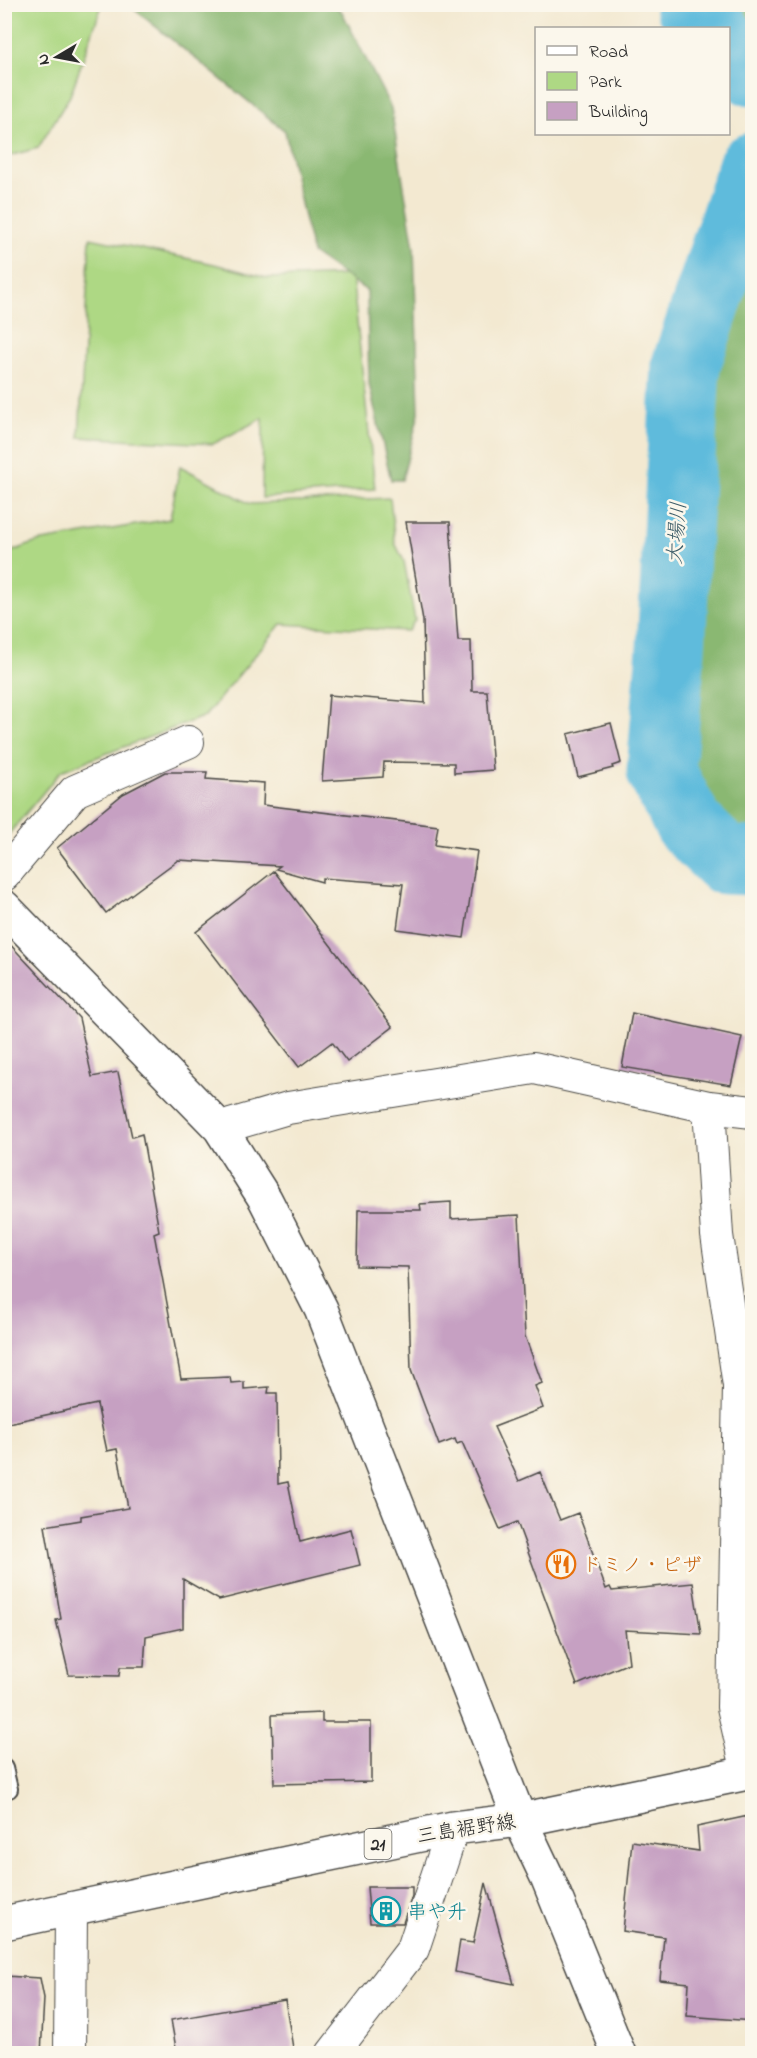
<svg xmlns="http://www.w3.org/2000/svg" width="757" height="2058" font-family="'Indie Flower','Klee One',sans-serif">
  <rect width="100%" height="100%" fill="#fbf7ec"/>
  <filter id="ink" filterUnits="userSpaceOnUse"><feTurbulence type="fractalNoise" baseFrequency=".0167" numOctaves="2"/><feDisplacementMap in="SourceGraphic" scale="12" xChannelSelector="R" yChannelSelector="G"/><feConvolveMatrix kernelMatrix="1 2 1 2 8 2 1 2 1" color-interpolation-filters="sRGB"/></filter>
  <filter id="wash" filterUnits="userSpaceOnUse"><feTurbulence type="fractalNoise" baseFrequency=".008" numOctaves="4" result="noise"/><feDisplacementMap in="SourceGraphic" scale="24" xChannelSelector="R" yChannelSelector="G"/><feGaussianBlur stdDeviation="1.35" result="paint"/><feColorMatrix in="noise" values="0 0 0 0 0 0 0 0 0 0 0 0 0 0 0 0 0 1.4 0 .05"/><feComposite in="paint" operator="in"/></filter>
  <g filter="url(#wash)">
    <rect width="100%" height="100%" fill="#f3e9d1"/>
    <path fill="#aed884" stroke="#6c8258" stroke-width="1.5" d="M 5,4 L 102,5 L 70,96 L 38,148 L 5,157 Z
      M 90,238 L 214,264 L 267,278 L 352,275 L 375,489 L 262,498 L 263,418 L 213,444 L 79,437 Z
      M 180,466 L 250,504 L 390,498 L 395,543 L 404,561 L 415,620 L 408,631 L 281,624 L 205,716 L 61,771 L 8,835 L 4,824 L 5,554 L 37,542 L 170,519 Z"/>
    <path fill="#8ab872" stroke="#5a724e" stroke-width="1.5" d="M 334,5 L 342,12 L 391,108 L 414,248 L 419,413 L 402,480 L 391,480 L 369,384 L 367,291 L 312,253 L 285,131 L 129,5 Z
      M 735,5 L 752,5 L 752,46 Z
      M 752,216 L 752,842 L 716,821 L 677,765 L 699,466 L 727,312 Z"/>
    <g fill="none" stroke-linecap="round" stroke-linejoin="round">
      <path stroke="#5ebbdc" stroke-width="69" d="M 689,4 L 699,10 L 715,28
        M 728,45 L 752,72
        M 752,167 L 686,365 L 671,648 L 661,771 L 689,825 L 725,860 L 752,861"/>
    </g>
    <g id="blocks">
      <path fill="#c6a0c2" d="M 406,522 L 450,522 L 458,641 L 471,641 L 472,691 L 487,691 L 493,770 L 454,773 L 454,763 L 384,762 L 383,777 L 322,781 L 329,695 L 425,703 L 423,620 Z
        M 611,723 L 621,763 L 612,766 L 613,768 L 578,777 L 568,734 Z
        M 165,772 L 207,772 L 206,779 L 264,783 L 263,805 L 438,826 L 435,845 L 477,851 L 464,938 L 397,929 L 403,884 L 322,878 L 322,882 L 276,869 L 280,866 L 178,860 L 106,913 L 57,848 L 123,794 Z
        M 274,871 L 393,1027 L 347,1062 L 332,1042 L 299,1067 L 196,932 Z
        M 4,938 L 79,1018 L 92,1077 L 118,1072 L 132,1137 L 142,1134 L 159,1231 L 154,1233 L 181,1379 L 230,1377 L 231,1383 L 244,1382 L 244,1389 L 269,1387 L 268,1393 L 277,1393 L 278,1484 L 288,1482 L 300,1542 L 351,1529 L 360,1565 L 219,1600 L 183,1579 L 183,1628 L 146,1636 L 144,1667 L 120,1667 L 119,1676 L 69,1675 L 56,1620 L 61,1619 L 45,1526 L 81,1520 L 81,1516 L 128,1508 L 117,1449 L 107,1451 L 97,1404 L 4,1424 Z
        M 632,1013 L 742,1037 L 731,1085 L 622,1067 Z
        M 451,1202 L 451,1219 L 519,1215 L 525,1336 L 542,1383 L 535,1386 L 543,1408 L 494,1427 L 519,1481 L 540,1472 L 560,1520 L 578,1513 L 606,1589 L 610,1587 L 612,1591 L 693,1583 L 701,1634 L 625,1630 L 629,1663 L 577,1685 L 517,1522 L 500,1529 L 462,1442 L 457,1444 L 455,1439 L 439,1445 L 411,1370 L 408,1267 L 357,1266 L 358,1210 L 421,1210 L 420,1204 Z
        M 322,1713 L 322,1722 L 371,1722 L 371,1782 L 274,1784 L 272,1715 Z
        M 753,1815 L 753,2021 L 687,2016 L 689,1983 L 660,1980 L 664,1937 L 623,1931 L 632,1841 L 699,1851 L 697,1827 Z
        M 486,1883 L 514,1984 L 455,1972 L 460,1941 L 473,1943 Z
        M 367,1887 L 412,1887 L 412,1896 L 403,1923 L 370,1923 Z
        M 4,1976 L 40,1978 L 44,1998 L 41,2054 L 4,2054 Z
        M 285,2000 L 294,2054 L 177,2054 L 171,2020 Z"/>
    </g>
  </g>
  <g filter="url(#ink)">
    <use href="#blocks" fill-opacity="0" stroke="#494844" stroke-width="1.5"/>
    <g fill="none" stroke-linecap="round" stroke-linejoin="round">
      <g stroke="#494844" stroke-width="20">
        <path id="lane" d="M 4,1768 L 9,1789 L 4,1790"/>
      </g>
      <g stroke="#494844" stroke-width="34">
        <path id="street" d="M 4,875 L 75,791 L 188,742
          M 709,1107 L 717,1235 L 739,1386 L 733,1707 L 748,1773
          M 220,1128 L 288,1108 L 534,1068 L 709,1107 L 752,1112
          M 70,2054 L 71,1909
          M 332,2054 L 413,1949 L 453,1828"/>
      </g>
      <g stroke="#494844" stroke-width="36">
        <path id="secondary" d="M 4,907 L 220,1128 L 265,1199 L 321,1309 L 520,1820 L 548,1879 L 619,2054"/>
      </g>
      <g stroke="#494844" stroke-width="36">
        <path id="primary" d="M 4,1923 L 453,1828 L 520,1820 L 752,1772"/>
      </g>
      <use href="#lane" stroke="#fff" stroke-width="16"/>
      <use href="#street" stroke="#fff" stroke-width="32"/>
      <use href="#secondary" stroke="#fff" stroke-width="33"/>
      <use href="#primary" stroke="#fff" stroke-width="33"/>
    </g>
  </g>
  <defs>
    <g id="restaurant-ring" transform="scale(1.5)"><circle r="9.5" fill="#fbf7ec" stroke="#e8710a" stroke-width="1.5"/><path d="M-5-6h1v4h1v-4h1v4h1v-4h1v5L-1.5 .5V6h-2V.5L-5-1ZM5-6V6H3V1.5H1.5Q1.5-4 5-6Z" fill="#e8710a"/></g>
    <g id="building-ring" transform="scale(1.5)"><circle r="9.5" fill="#fbf7ec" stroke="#0f9aa8" stroke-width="1.5"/><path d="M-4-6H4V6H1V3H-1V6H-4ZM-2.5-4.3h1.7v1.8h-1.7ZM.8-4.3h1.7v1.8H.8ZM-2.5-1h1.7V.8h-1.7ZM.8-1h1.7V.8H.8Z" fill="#0f9aa8"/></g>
  </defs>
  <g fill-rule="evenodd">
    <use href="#restaurant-ring" x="561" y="1564"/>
    <use href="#building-ring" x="386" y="1911"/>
  </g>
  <g text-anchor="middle" stroke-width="5" stroke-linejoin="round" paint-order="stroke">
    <rect fill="#fbf7ec" stroke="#696865" stroke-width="1.5" x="364.5" y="1829" width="27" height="30" rx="4.5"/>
    <g font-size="18" font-weight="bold" fill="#2b2b2b">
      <text x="378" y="1850">21</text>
    </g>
    <g font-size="20" fill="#c56008" stroke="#fbf7ec" text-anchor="start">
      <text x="582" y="1571">ドミノ・ピザ</text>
    </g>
    <g font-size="20" fill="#2b2b2b" stroke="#fbf7ec">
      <text transform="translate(466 1828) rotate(-9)" y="7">三島裾野線</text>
    </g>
    <g font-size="20" fill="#0d838f" stroke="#fbf7ec" text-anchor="start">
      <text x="407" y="1918">串や升</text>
    </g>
    <g font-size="21" font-style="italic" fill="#3d5d69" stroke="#fbf7ec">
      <text transform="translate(676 533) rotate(-86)" y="7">大場川</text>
    </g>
  </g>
  <rect width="757" height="2058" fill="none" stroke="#fbf7ec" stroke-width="24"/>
  <rect x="535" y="27" width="195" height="108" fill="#fbf7ec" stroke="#a8a59f" stroke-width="1.5"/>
  <rect x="547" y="46" width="30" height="9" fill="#ffffff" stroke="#a8a59f" stroke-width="1.5"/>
  <text x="589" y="57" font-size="18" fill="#2b2b2b">Road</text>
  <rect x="547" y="72" width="30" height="18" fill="#aed884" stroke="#a8a59f" stroke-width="1.5"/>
  <text x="589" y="87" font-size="18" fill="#2b2b2b">Park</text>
  <rect x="547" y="102" width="30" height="18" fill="#c6a0c2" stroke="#a8a59f" stroke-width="1.5"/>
  <text x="589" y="117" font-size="18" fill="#2b2b2b">Building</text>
  <g transform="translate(57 57) rotate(260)" stroke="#fbf7ec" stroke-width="4.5" paint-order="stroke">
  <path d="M0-4.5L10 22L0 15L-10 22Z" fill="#2b2b2b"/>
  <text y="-9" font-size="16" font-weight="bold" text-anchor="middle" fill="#2b2b2b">N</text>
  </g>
</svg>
